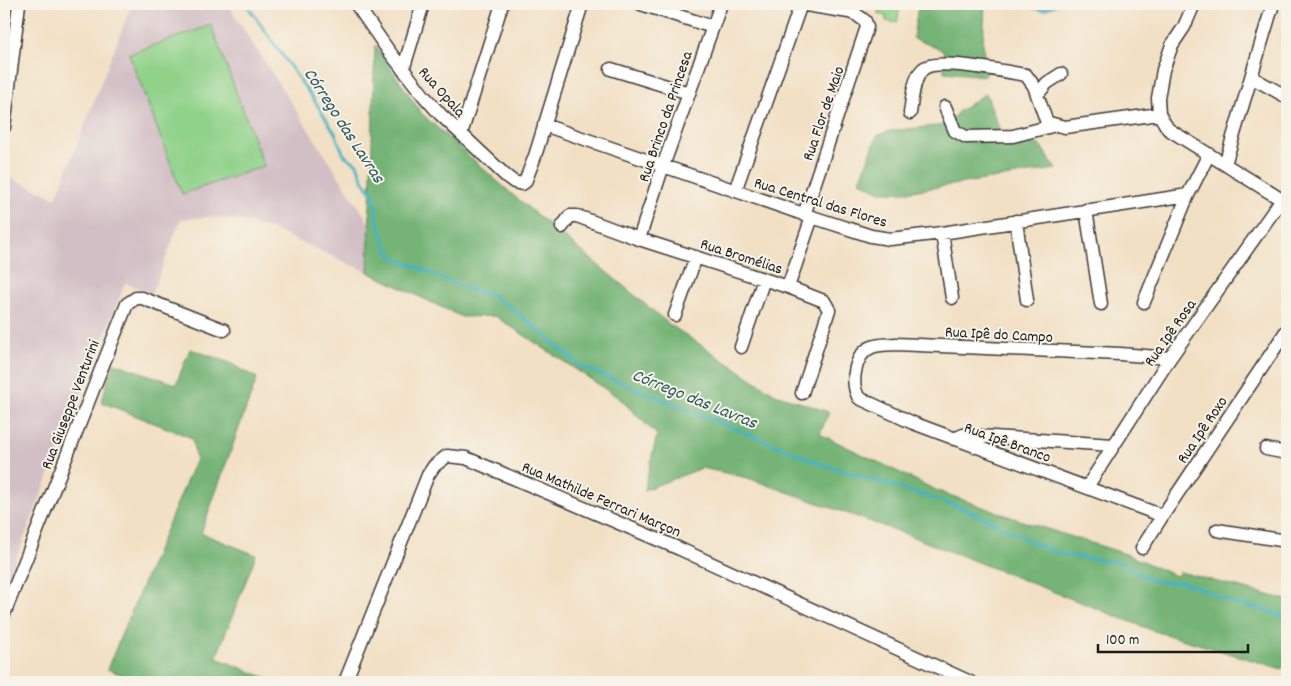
<svg xmlns="http://www.w3.org/2000/svg" width="1291" height="686" font-family="Dekko,sans-serif">
  <rect width="100%" height="100%" fill="#f7f3e8"/>
  <filter id="ink" filterUnits="userSpaceOnUse"><feTurbulence type="fractalNoise" baseFrequency=".02" numOctaves="2"/><feDisplacementMap in="SourceGraphic" scale="10" xChannelSelector="R" yChannelSelector="G"/><feConvolveMatrix kernelMatrix="1 2 1 2 8 2 1 2 1" color-interpolation-filters="sRGB"/></filter>
  <filter id="wash" filterUnits="userSpaceOnUse"><feTurbulence type="fractalNoise" baseFrequency=".0096" numOctaves="4" result="noise"/><feDisplacementMap in="SourceGraphic" scale="20" xChannelSelector="R" yChannelSelector="G"/><feGaussianBlur stdDeviation="1.12" result="paint"/><feColorMatrix in="noise" values="0 0 0 0 0 0 0 0 0 0 0 0 0 0 0 0 0 1.4 0 .05"/><feComposite in="paint" operator="in"/></filter>
  <g filter="url(#wash)">
    <rect width="100%" height="100%" fill="#f2e0c5"/>
    <path fill="#d2bec5" d="M 128,4 L 227,4 L 369,223 L 368,272 L 271,229 L 239,220 L 210,217 L 181,219 L 152,293 L 125,283 L 4,589 L 4,175 L 56,198 L 130,9 Z"/>
    <path fill="#90d28a" stroke="#567753" d="M 868,4 L 896,4 L 900,6 L 897,23 L 886,21 L 886,16 L 878,14 L 879,7 Z
      M 211,25 L 264,166 L 182,194 L 129,54 Z"/>
    <path fill="#74b476" stroke="#486849" d="M 910,4 L 985,4 L 983,44 L 986,76 L 944,72 L 944,51 L 913,38 L 918,7 Z
      M 375,45 L 422,114 L 514,196 L 591,259 L 669,324 L 775,394 L 829,412 L 820,434 L 938,491 L 1022,521 L 1126,554 L 1176,576 L 1180,572 L 1287,600 L 1287,661 L 1282,669 L 1154,631 L 908,535 L 748,478 L 702,468 L 644,490 L 657,435 L 619,398 L 495,316 L 462,317 L 368,272 Z
      M 986,93 L 1004,142 L 1040,145 L 1056,169 L 905,192 L 880,192 L 860,181 L 877,136 L 889,131 L 946,125 L 958,112 Z
      M 190,349 L 228,362 L 257,378 L 201,533 L 256,555 L 216,658 L 277,682 L 141,682 L 107,669 L 196,459 L 192,438 L 101,402 L 114,363 L 176,384 Z"/>
    <path fill="#46b3c3" stroke="#316870" d="M 1015,4 L 1059,4 L 1043,11 Z"/>
    <g fill="none" stroke-linecap="round" stroke-linejoin="round">
      <path stroke="#46b3c3" stroke-width="3" d="M 246,4 L 316,103 L 335,133 L 344,155 L 357,164 L 363,180 L 374,195 L 378,223 L 389,253 L 398,260 L 423,269 L 462,287 L 494,296 L 519,314 L 582,367 L 822,464 L 957,506 L 996,523 L 1031,542 L 1060,554 L 1122,563 L 1148,579 L 1166,583 L 1182,582 L 1207,591 L 1235,604 L 1259,608 L 1287,618"/>
    </g>
  </g>
  <g filter="url(#ink)">
    <g fill="none" stroke-linecap="round" stroke-linejoin="round">
      <g stroke="#3c3935" stroke-width="15">
        <path id="minor" d="M 356,4 L 388,50 L 424,96 L 440,114 L 506,176 L 514,182 L 522,184 L 525,182 L 535,156 L 582,4
          M 641,4 L 713,27
          M 800,4 L 849,12 L 857,15 L 865,21 L 867,27 L 804,215
          M 1194,4 L 1184,27 L 1172,45 L 1163,70 L 1158,98 L 1159,114 L 1168,129 L 1287,203
          M 611,69 L 689,93
          M 403,70 L 423,4
          M 1251,77 L 1287,97
          M 1037,95 L 1047,83 L 1061,74
          M 945,107 L 955,131 L 966,137 L 1013,136 L 1056,125
          M 910,113 C 912,101 913,78 923,69 C 937,57 1007,72 1026,75 L 1034,86 L 1046,120 L 1049,123 L 1065,127 L 1159,114
          M 544,125 L 812,217 L 871,236 L 890,239 L 942,233 L 1188,195
          M 4,127 L 19,4
          M 461,134 L 502,4
          M 1225,164 L 1273,4
          M 735,191 L 801,4
          M 1086,210 L 1101,304
          M 1016,221 L 1027,300
          M 562,227 L 570,216 L 577,216 L 639,239 L 788,287 L 824,301 L 829,310 L 802,393
          M 942,233 L 952,298
          M 639,239 L 663,166 L 721,4
          M 788,287 L 812,217
          M 1144,302 L 1188,195 L 1209,154
          M 675,315 L 696,257
          M 741,347 L 764,279
          M 954,439 L 963,435 L 1113,445
          M 1266,449 L 1287,453
          M 1087,487 L 1170,358 L 1282,199
          M 1161,518 L 1155,513 L 913,423 L 859,398 C 850,384 854,354 872,347 C 879,344 888,345 896,344 L 1120,354 L 1170,358
          M 1217,530 L 1287,541
          M 1142,548 L 1161,518 L 1287,330
          M 4,614 L 127,304 L 136,298 L 142,298 L 224,330
          M 345,682 L 428,475 L 434,466 L 447,456 L 466,458 L 680,549 L 970,682"/>
      </g>
      <use href="#minor" stroke="#fff" stroke-width="12"/>
    </g>
  </g>
  <g text-anchor="middle" stroke-width="4" stroke-linejoin="round" paint-order="stroke">
    <g font-size="16" fill="#1c1c1c" stroke="#f7f3e8">
      <text transform="translate(443 91) rotate(48)" y="6">Rua Opala</text>
      <text transform="translate(822 113) rotate(-71)" y="6">Rua Flor de Maio</text>
      <text transform="translate(664 116) rotate(-71)" y="6">Rua Brinco da Princesa</text>
      <text transform="translate(821 201) rotate(17)" y="6">Rua Central das Flores</text>
      <text transform="translate(742 255) rotate(18)" y="6">Rua Bromélias</text>
      <text transform="translate(1169 332) rotate(-55)" y="6">Rua Ipê Rosa</text>
      <text transform="translate(999 333) rotate(3)" y="6">Rua Ipê do Campo</text>
      <text transform="translate(69 404) rotate(-69)" y="6">Rua Giuseppe Venturini</text>
      <text transform="translate(1201 429) rotate(-56)" y="6">Rua Ipê Roxo</text>
      <text transform="translate(1008 441) rotate(20)" y="6">Rua Ipê Branco</text>
      <text transform="translate(602 498) rotate(23)" y="6">Rua Mathilde Ferrari Marçon</text>
    </g>
    <g font-size="18" font-style="italic" fill="#2d585f" stroke="#f7f3e8">
      <text transform="translate(345 125) rotate(57)" y="6">Córrego das Lavras</text>
      <text transform="translate(695 398) rotate(22)" y="6">Córrego das Lavras</text>
    </g>
  </g>
  <rect width="1291" height="686" fill="none" stroke="#f7f3e8" stroke-width="20"/>
  <path d="M1098 644v8h150v-8" fill="none" stroke="#1c1c1c" stroke-width="2.5"/>
  <text x="1106" y="644" font-size="15" fill="#1c1c1c" stroke="#f7f3e8" stroke-width="4" paint-order="stroke">100 m</text>
</svg>
